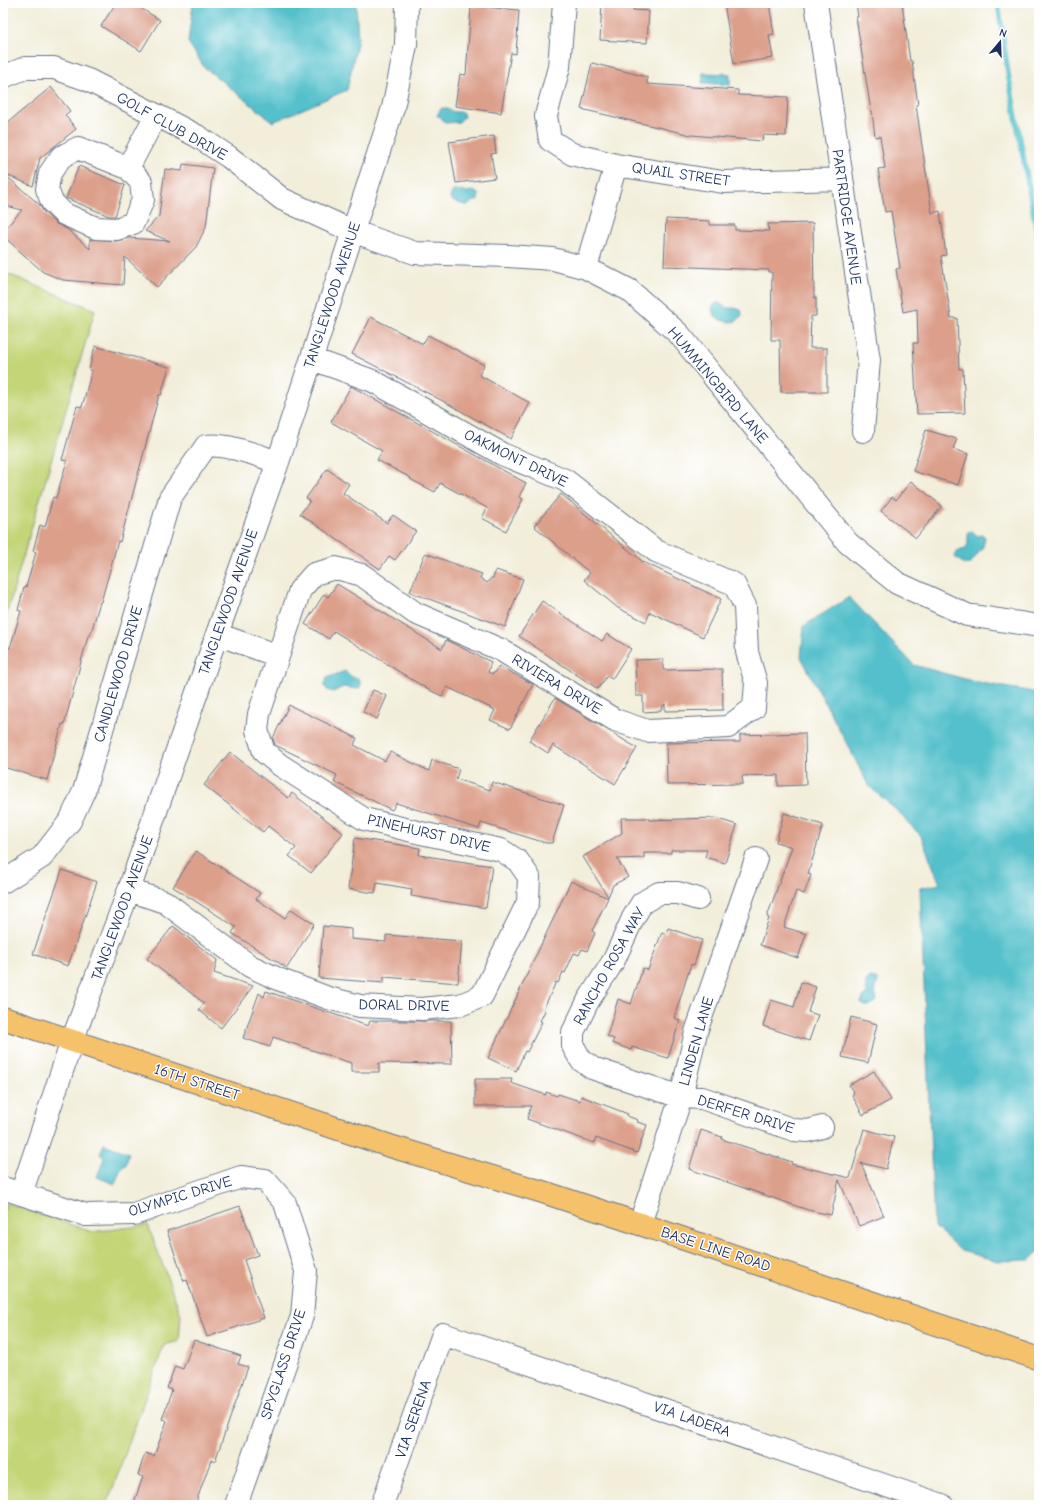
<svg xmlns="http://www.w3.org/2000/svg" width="1042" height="1508" font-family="'Comic Neue',sans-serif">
  <rect width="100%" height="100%" fill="#fff"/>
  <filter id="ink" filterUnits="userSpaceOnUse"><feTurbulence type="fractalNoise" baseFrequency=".025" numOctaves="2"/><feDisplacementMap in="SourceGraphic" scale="8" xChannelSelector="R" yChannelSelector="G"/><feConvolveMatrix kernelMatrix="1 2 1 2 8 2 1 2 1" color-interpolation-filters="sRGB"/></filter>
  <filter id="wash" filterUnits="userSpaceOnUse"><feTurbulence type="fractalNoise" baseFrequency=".012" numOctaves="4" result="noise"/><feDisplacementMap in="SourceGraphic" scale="16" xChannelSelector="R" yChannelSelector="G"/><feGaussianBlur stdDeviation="0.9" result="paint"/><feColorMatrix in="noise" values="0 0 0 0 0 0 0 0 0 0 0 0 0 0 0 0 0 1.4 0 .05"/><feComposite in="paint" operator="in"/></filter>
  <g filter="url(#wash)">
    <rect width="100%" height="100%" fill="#f2eeda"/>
    <path fill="#c3d577" stroke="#6f826a" d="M 3,272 L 95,310 L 3,626 Z
      M 7,1203 L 92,1232 L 148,1225 L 181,1315 L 179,1341 L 164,1345 L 109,1499 L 105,1505 L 3,1505 L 3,1211 Z"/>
    <path fill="#53c0cb" stroke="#377894" d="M 193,3 L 356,3 L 358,38 L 347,90 L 273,122 L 204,67 L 188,42 Z
      M 703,73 L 730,74 L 730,85 L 702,83 Z
      M 442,108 C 447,108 447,109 451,111 C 455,113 459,111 463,113 L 464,117 L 459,122 L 445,123 L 440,116 L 437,116 L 440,110 Z
      M 455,190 C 459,191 463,192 466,192 C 473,191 474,190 479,195 L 478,200 L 472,202 L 469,205 C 463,206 458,202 452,201 L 450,198 L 452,192 Z
      M 716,303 L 719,303 L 726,308 L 735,308 L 741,310 L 742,314 C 741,316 740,318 739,319 C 732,325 717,321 713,313 C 712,311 713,309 712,307 Z
      M 971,531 L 978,536 L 983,535 L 985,537 L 983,547 L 970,564 L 964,564 L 956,558 L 954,555 L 958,551 L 966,549 L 968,544 L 968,532 Z
      M 849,597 L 914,665 L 976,682 L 1039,693 L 1039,1251 L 1030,1260 L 998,1261 L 961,1251 L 934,1226 L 920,888 L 940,884 L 921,836 L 895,809 L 869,786 L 801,657 L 804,626 Z
      M 345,671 L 352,677 L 358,678 L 361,684 L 359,689 L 343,687 L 333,692 L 327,690 L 324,685 L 327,678 Z
      M 870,977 L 876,978 L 878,981 L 875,992 L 877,1001 L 869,1006 L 865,1006 L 861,1003 L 863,997 L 867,995 L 867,992 L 865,989 L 866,987 L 866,981 Z
      M 104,1144 L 129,1153 L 126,1165 L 121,1168 L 115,1184 L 97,1177 L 104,1158 L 100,1154 Z"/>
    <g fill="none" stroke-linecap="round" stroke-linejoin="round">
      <path stroke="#53c0cb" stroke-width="5.5" d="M 998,3 L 1008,73 L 1039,243"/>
    </g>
    <g id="blocks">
      <path fill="#dc9f8a" d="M 116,3 L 132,3 L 160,20 L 141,51 L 101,26 Z
        M 602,3 L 634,3 L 633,10 L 649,11 L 647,43 L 600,40 Z
        M 724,3 L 769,3 L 774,34 L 769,35 L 773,58 L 734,64 Z
        M 856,3 L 902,3 L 910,61 L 912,61 L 918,105 L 916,105 L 932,213 L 940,211 L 946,255 L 941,256 L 951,318 L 957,318 L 959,369 L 963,369 L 965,413 L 917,414 L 913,343 L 918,343 L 917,309 L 903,312 L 896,269 L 900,268 L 891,211 L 885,212 L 878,169 L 885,168 L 880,136 L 875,137 L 872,111 L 871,111 L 856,17 L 858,17 Z
        M 471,6 L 519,10 L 516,54 L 511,53 L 501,113 L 455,106 L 460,74 L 466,75 Z
        M 592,63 L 647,77 L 647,84 L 738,90 L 738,95 L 788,97 L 786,136 L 763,135 L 762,141 L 691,135 L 581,109 Z
        M 51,87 L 70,111 L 65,115 L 76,129 L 40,158 L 33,186 L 4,174 L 40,205 L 43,211 L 55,223 L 67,229 L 90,249 L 90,239 L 116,241 L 129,238 L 170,241 L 145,231 L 159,216 L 165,169 L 182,171 L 183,164 L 213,168 L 206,227 L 196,247 L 157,287 L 125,257 L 123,285 L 63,280 L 43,272 L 3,236 L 3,231 L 22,210 L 3,205 L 3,129 L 7,123 Z
        M 494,136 L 496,153 L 491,154 L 495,178 L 456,183 L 449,142 Z
        M 79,166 L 125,185 L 115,216 L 109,216 L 66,198 Z
        M 666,219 L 710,221 L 710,225 L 735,225 L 735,230 L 769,231 L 768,224 L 813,223 L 814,298 L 816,298 L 816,316 L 811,316 L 810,348 L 827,348 L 827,392 L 781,392 L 780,340 L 771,340 L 772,272 L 769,272 L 769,270 L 664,266 Z
        M 371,317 L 423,344 L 428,335 L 453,348 L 484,365 L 479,375 L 530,403 L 511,439 L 441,400 L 352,354 Z
        M 95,346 L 169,367 L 161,395 L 159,395 L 120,542 L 118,541 L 101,602 L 100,602 L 90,636 L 88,636 L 64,725 L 62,724 L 47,780 L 3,767 L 3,655 L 5,646 L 10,648 L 21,611 L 18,610 L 24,587 L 26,587 L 36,552 L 33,551 L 40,525 L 45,527 L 53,497 L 56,498 L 67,461 L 62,460 L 77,406 L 82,407 L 92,370 L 89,370 Z
        M 351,386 L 526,483 L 519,497 L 523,499 L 506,531 L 482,518 L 487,508 L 440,483 L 435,492 L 410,479 L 411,478 L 377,460 L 382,451 L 331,422 Z
        M 926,430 L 957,439 L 953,449 L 968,454 L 958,485 L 913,471 Z
        M 327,469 L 349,484 L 343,493 L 387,523 L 393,515 L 416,531 L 395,560 L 389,556 L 380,569 L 300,514 L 310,501 L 306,498 Z
        M 911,481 L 942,506 L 916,538 L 881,511 L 892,497 L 896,500 Z
        M 561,494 L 643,562 L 721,599 L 703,637 L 650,612 L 646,622 L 618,608 L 584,580 L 590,573 L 534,526 Z
        M 425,553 L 482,574 L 480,578 L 487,583 L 491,578 L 493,578 L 496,570 L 523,579 L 505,627 L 410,592 Z
        M 337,584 L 442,649 L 446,640 L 491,662 L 488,672 L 493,674 L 499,666 L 533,684 L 510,729 L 490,720 L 495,710 L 447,687 L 442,696 L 427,689 L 334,631 L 329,639 L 305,624 L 324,594 L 328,597 Z
        M 542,601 L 602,641 L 607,634 L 631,649 L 612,679 L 607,676 L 598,689 L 519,636 Z
        M 663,659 L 663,670 L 722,669 L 723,710 L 665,711 L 665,704 L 660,711 L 643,712 L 643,696 L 636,696 L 635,660 Z
        M 373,690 L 387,696 L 377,719 L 363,712 Z
        M 555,698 L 637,748 L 615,784 L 553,745 L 548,753 L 529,741 Z
        M 289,705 L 357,738 L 354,745 L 385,761 L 390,752 L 429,771 L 432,760 L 459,769 L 456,779 L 490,790 L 492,782 L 564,805 L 552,843 L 546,843 L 481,823 L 479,829 L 396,803 L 392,810 L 334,782 L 337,775 L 275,745 L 273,738 Z
        M 805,733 L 806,785 L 778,786 L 778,775 L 742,776 L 743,784 L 667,785 L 666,743 L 740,742 L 740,735 Z
        M 230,752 L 288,798 L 292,793 L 343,833 L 311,873 L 289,856 L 296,848 L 268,826 L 263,832 L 204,785 Z
        M 784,813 L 823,825 L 808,874 L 811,875 L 804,894 L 796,891 L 784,927 L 806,934 L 798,958 L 760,945 L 769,918 L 767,917 L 792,847 L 776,842 Z
        M 621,818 L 648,818 L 649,820 L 715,818 L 737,825 L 725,863 L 705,857 L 707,850 L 671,850 L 671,853 L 644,853 L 644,858 L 617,859 L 628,877 L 613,885 L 608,897 L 583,857 L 622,833 Z
        M 355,838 L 420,848 L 419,855 L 492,866 L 486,908 L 411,896 L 412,889 L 377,883 L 375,893 L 348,889 Z
        M 196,851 L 260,893 L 256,899 L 285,918 L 291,909 L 314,924 L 287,968 L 232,933 L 236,927 L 173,887 Z
        M 62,870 L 97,882 L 68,966 L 33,954 Z
        M 571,881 L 608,898 L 592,931 L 595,933 L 587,951 L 582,949 L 579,955 L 574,953 L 565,973 L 563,972 L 558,983 L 556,982 L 543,1010 L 545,1011 L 540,1021 L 542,1022 L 527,1052 L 525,1051 L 516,1071 L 488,1058 Z
        M 173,926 L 217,960 L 214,973 L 253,986 L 221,1028 L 199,1010 L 204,1003 L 147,959 Z
        M 323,926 L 351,929 L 351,939 L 386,942 L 386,935 L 462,941 L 458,983 L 384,977 L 384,983 L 319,978 Z
        M 668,928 L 702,940 L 694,965 L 691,964 L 674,1018 L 680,1020 L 668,1058 L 632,1047 L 631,1050 L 612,1043 L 614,1039 L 607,1036 L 618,999 L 631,1004 L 643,968 L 648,970 L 662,932 L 666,934 Z
        M 801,982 L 816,987 L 808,1012 L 818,1015 L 809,1041 L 763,1026 L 771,1000 L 794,1007 Z
        M 266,991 L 368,1026 L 370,1021 L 451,1021 L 452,1064 L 379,1063 L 379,1072 L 351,1072 L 351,1063 L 273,1037 L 270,1047 L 243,1038 L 259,993 L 264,997 Z
        M 851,1017 L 877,1024 L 868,1063 L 842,1057 Z
        M 874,1071 L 891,1100 L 863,1115 L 852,1095 L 854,1093 L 849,1085 Z
        M 475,1079 L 512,1079 L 511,1083 L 546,1095 L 546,1092 L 557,1096 L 558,1094 L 580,1101 L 581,1096 L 628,1114 L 627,1116 L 638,1120 L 637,1122 L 647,1125 L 637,1153 L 596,1138 L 594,1143 L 527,1119 L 531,1106 L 475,1106 Z
        M 864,1129 L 894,1137 L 886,1169 L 861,1163 L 884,1216 L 859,1226 L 839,1180 L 831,1215 L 808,1210 L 689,1169 L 701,1130 L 722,1137 L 721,1139 L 792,1162 L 791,1164 L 850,1178 Z
        M 240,1206 L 258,1255 L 244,1260 L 264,1318 L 207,1337 L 187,1280 L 184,1281 L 167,1231 Z
        M 194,1340 L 241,1356 L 238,1364 L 248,1367 L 215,1461 L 211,1460 L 195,1505 L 133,1505 L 143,1477 L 138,1475 L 145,1453 L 154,1456 L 167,1421 L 162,1419 L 172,1390 L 167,1388 L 175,1366 L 183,1369 Z"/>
    </g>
  </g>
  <g filter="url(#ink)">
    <use href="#blocks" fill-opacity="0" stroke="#667289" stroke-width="1"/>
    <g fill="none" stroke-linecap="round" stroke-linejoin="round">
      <g stroke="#667289" stroke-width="24">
        <path id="minor" d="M 564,3 L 559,67 L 546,116 L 550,140 L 572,154 L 616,165 L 723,182 L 842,179
          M 816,3 L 869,360 L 863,431
          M 3,77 L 25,68 L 54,68 L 88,80 L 197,136 L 229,157 L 282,199 L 352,231 L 415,253 L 508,256 L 553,259 L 586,268 L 629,290 L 679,334 L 848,543 L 897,583 L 967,615 L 1039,626
          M 128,168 L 141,182 L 143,200 L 133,223 L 117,229 L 96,228 L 64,214 L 52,202 L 47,189 L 50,173 L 61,157 L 78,148 L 128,168 L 156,115
          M 586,268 L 616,165
          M 217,634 L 278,656
          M 3,882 L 42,857 L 70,821 L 84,791 L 170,498 L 206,446 C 226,443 259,456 278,462
          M 129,890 L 165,902 L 250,966 L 278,979 L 328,998 L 360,1006 L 422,1009 L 460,1005 L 482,996 L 528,902 L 529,877 L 518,861 L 501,850 L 421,833 L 364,819 L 280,765 L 264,752 L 257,730 L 259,714 L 300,590 L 314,574 L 336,568 L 362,575 L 415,613 L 501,650 L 615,720 L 647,731 L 728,727 L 754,708 L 756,683 L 747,652 L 745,606 L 734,584 L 656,551 L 565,480 L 502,454 L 373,381 L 312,359
          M 698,899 L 678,893 L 659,893 L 642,903 L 633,918 L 614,960 L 588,1001 L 573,1032 L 573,1046 L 581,1060 L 592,1068 L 681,1097 L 702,1098 L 794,1130 L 808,1131 L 822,1127
          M 3,1188 L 86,1215 L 134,1214 L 241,1177 L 265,1180 L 285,1203 L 306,1271 L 302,1316 L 236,1505
          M 21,1194 L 72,1041 L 129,890 L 217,634 L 278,462 L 393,108 L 406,45 L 407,3
          M 640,1224 L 681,1097 L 696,1032 L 756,859
          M 382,1505 L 443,1334 L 942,1505"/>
      </g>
      <g stroke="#667289" stroke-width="24">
        <path id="major" d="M 3,1018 L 390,1146 L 546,1193 L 640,1224 L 1039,1359"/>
      </g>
      <use href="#minor" stroke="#fff" stroke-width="22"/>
      <use href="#major" stroke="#f5c16b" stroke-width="22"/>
    </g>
  </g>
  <g text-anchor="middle" stroke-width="3" stroke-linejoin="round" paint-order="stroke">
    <g font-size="15" fill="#1b2f5e" stroke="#fff">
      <text transform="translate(172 126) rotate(29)" y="5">GOLF CLUB DRIVE</text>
      <text transform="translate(681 174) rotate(8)" y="5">QUAIL STREET</text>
      <text transform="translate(847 217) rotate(82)" y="5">PARTRIDGE AVENUE</text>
      <text transform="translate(332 295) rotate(-72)" y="5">TANGLEWOOD AVENUE</text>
      <text transform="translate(718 385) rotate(50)" y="5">HUMMINGBIRD LANE</text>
      <text transform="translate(516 458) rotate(26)" y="5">OAKMONT DRIVE</text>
      <text transform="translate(228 602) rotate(-71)" y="5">TANGLEWOOD AVENUE</text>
      <text transform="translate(118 674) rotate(-74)" y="5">CANDLEWOOD DRIVE</text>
      <text transform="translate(557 684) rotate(31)" y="5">RIVIERA DRIVE</text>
      <text transform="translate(429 833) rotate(13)" y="5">PINEHURST DRIVE</text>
      <text transform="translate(122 908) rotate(-70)" y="5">TANGLEWOOD AVENUE</text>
      <text transform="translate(609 966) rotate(-61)" y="5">RANCHO ROSA WAY</text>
      <text transform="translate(404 1005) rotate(1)" y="5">DORAL DRIVE</text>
      <text transform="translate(696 1041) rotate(-74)" y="5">LINDEN LANE</text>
      <text transform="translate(197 1082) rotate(18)" y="5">16TH STREET</text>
      <text transform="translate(746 1114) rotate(17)" y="5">DERFER DRIVE</text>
      <text transform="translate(180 1196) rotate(-17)" y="5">OLYMPIC DRIVE</text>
      <text transform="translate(716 1249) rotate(18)" y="5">BASE LINE ROAD</text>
      <text transform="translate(283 1364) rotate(-72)" y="5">SPYGLASS DRIVE</text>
      <text transform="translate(413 1419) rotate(-71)" y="5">VIA SERENA</text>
      <text transform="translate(692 1419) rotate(19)" y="5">VIA LADERA</text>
    </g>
  </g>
  <rect width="1042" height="1508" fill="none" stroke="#fff" stroke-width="16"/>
  <g transform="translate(1000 42) rotate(19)" stroke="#ffffff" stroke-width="3" paint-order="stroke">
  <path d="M0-3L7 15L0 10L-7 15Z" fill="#1b2f5e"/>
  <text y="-6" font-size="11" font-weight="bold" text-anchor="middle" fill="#1b2f5e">N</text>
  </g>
</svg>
